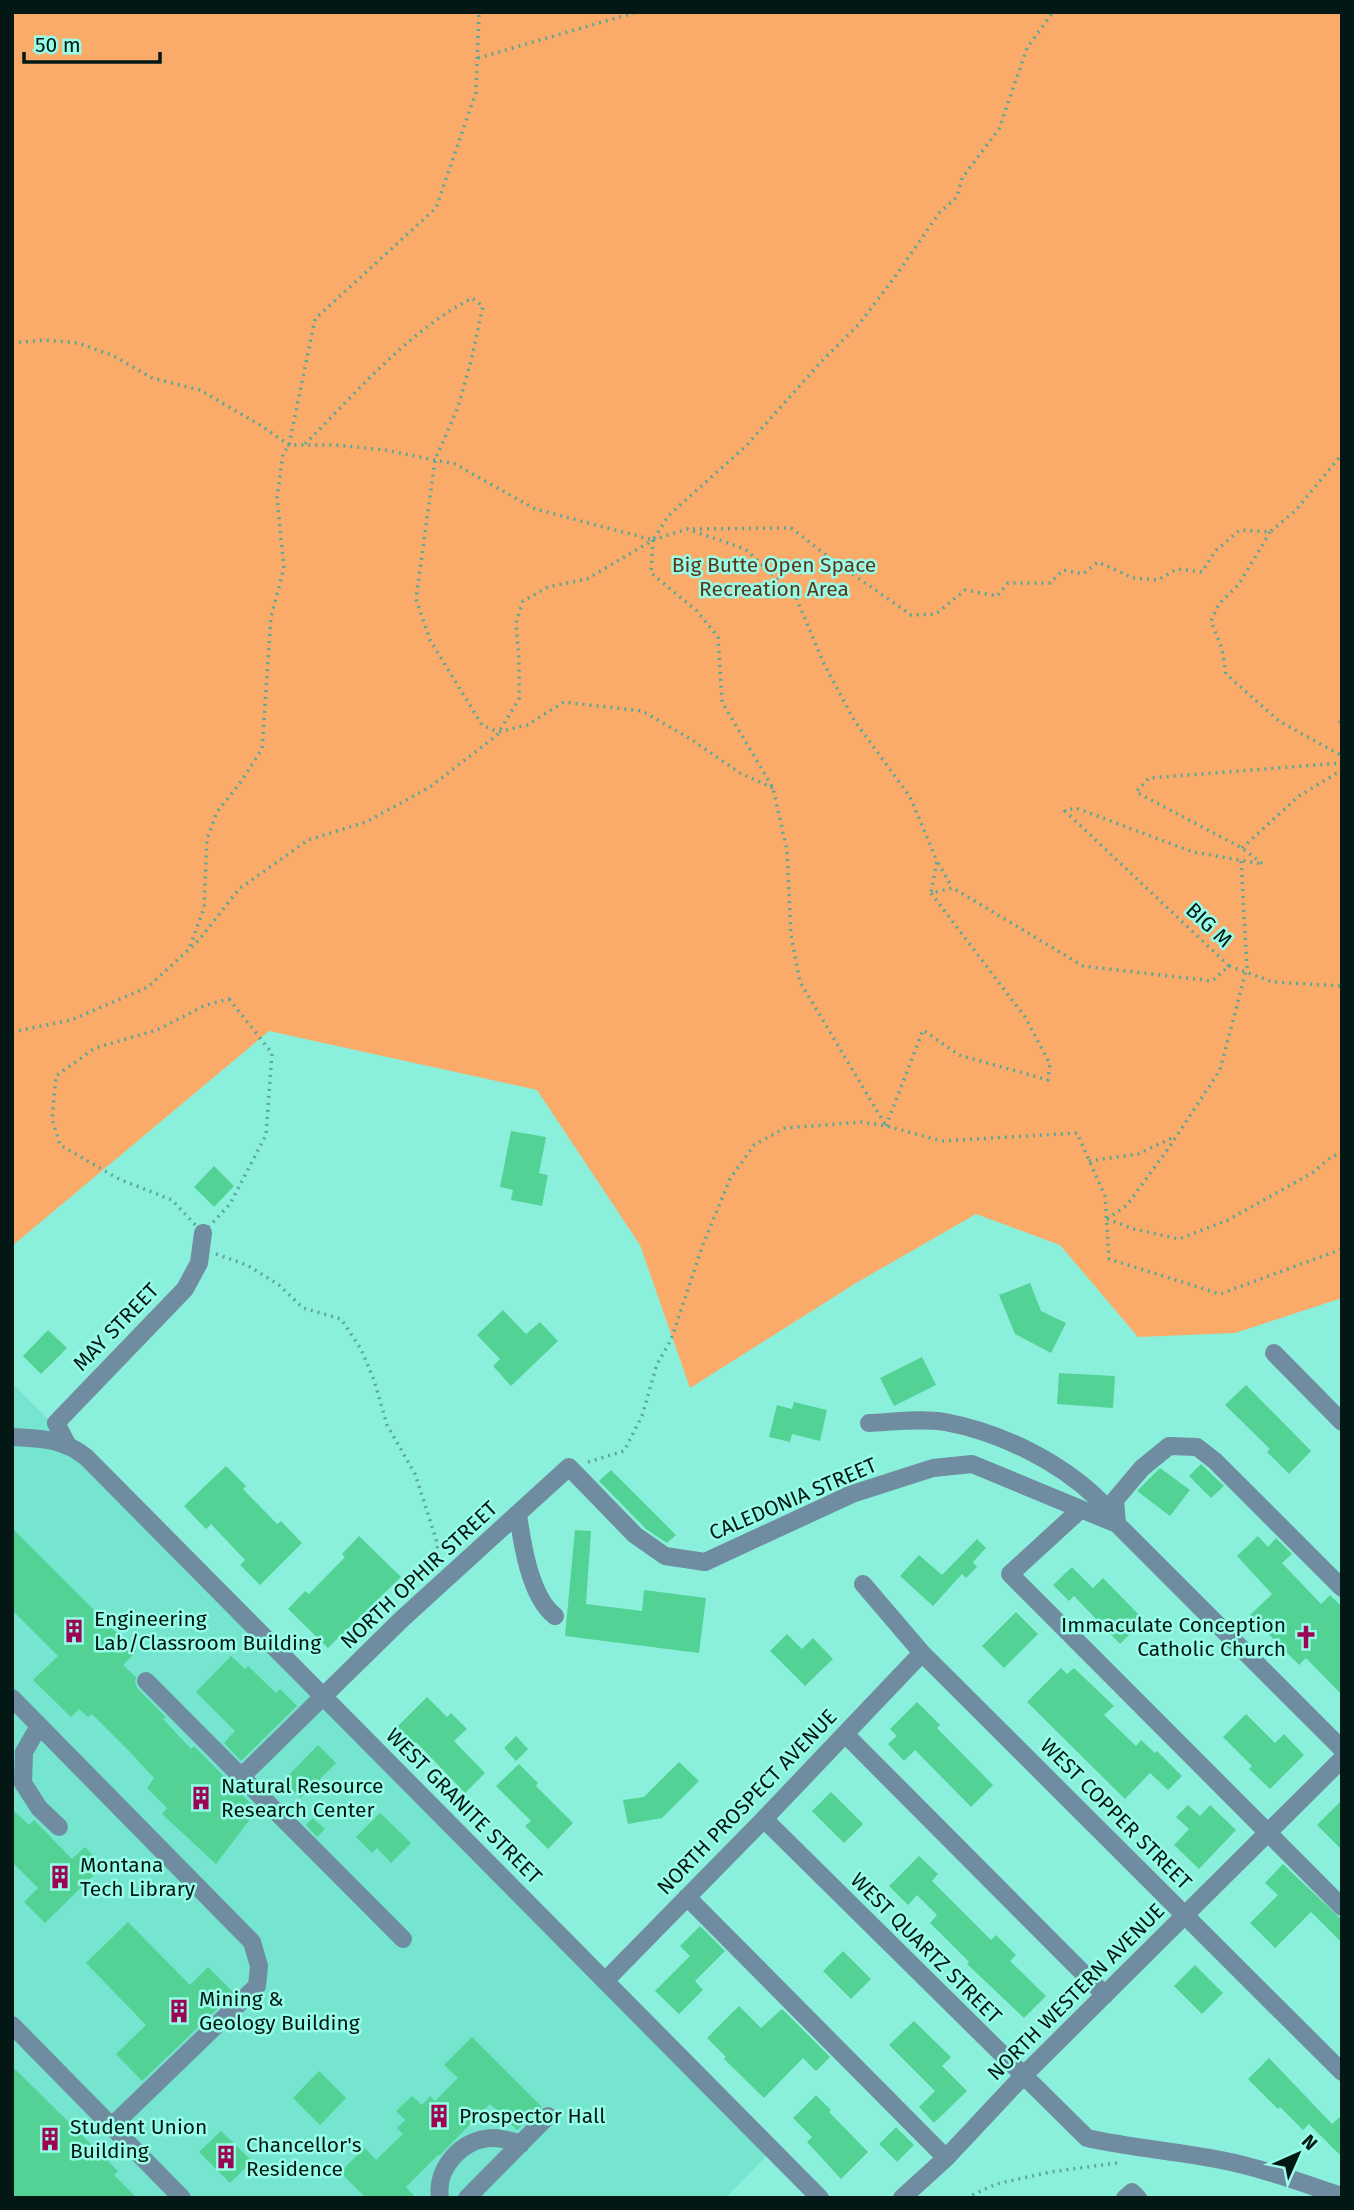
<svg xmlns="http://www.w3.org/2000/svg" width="1354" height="2210" font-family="'Fira Sans',sans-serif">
  <rect width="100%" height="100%" fill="#8bf0db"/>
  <path fill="#75e5cf" d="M 12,1383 L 772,2150 L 726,2198 L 12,2198 Z"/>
  <path fill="#faab6a" d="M 12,12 L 1342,12 L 1342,1298 L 1235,1333 L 1138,1337 L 1060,1245 L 976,1214 L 856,1283 L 690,1388 L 640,1245 L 537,1090 L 269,1031 L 12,1246 Z"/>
  <path fill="#52d294" d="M 511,1131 L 546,1137 L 539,1173 L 548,1175 L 542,1206 L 511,1200 L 513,1190 L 500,1187 Z
    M 214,1166 L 234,1186 L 214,1207 L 194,1187 Z
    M 1030,1283 L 1041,1311 L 1066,1323 L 1051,1353 L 1015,1334 L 999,1295 Z
    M 503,1310 L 526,1334 L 540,1322 L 558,1341 L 511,1386 L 493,1366 L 500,1359 L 477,1335 Z
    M 48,1330 L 67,1348 L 41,1374 L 23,1356 Z
    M 922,1357 L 936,1385 L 894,1406 L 880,1378 Z
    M 1059,1373 L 1115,1376 L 1113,1408 L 1057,1404 Z
    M 1246,1385 L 1311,1451 L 1289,1474 L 1267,1452 L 1270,1449 L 1225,1405 Z
    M 794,1402 L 827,1410 L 820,1441 L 792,1434 L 790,1442 L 769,1437 L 777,1405 L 792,1409 Z
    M 1201,1464 L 1224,1486 L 1211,1498 L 1189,1476 Z
    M 226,1466 L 246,1486 L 243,1489 L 277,1524 L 281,1521 L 302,1543 L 260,1585 L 240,1565 L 245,1560 L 211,1524 L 206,1529 L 184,1506 Z
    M 1160,1468 L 1190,1490 L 1170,1516 L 1137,1491 Z
    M 611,1470 L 676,1535 L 667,1543 L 646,1529 L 599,1481 Z
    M 12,1528 L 136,1652 L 123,1665 L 136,1677 L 135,1683 L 138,1689 L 166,1717 L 163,1719 L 191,1749 L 194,1746 L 257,1810 L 216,1864 L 162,1814 L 167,1808 L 147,1788 L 154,1778 L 130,1752 L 92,1714 L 88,1717 L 79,1709 L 71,1717 L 33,1680 L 58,1656 L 12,1610 Z
    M 575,1530 L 591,1531 L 586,1604 L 642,1611 L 644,1590 L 706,1598 L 699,1653 L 565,1636 Z
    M 359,1536 L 401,1577 L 328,1648 L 288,1609 L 305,1591 L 309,1594 L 345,1557 L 342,1554 Z
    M 1258,1536 L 1268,1547 L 1276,1538 L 1292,1554 L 1282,1563 L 1321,1604 L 1330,1595 L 1342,1607 L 1342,1695 L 1306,1658 L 1299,1665 L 1250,1615 L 1272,1594 L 1237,1556 Z
    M 977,1539 L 986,1548 L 973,1562 L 977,1567 L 966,1578 L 962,1574 L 933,1606 L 900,1576 L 919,1555 L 942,1575 Z
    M 1072,1567 L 1093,1588 L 1103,1578 L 1144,1620 L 1120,1644 L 1074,1596 L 1069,1601 L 1053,1585 Z
    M 1016,1612 L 1038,1634 L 1004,1668 L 982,1646 Z
    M 787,1634 L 802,1649 L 813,1638 L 833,1659 L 805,1686 L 770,1651 Z
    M 231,1656 L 245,1669 L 248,1666 L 276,1693 L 280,1689 L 297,1706 L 241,1761 L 224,1743 L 235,1731 L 196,1692 Z
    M 1061,1668 L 1067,1674 L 1074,1668 L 1114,1706 L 1104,1715 L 1136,1746 L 1141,1740 L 1155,1753 L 1157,1751 L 1182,1776 L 1168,1790 L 1150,1773 L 1125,1799 L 1027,1702 Z
    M 427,1697 L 447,1717 L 451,1713 L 467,1729 L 454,1741 L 485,1773 L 465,1793 L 416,1742 L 413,1745 L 396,1728 Z
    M 917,1702 L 940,1725 L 937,1728 L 993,1785 L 971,1807 L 915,1750 L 904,1761 L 888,1744 L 897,1736 L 890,1729 Z
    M 1246,1714 L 1275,1743 L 1284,1734 L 1304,1755 L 1270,1789 L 1249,1769 L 1252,1766 L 1223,1737 Z
    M 516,1736 L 528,1749 L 516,1761 L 504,1748 Z
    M 318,1745 L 336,1763 L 301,1798 L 283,1781 Z
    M 679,1762 L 699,1781 L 662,1818 L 628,1824 L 623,1800 L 644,1797 Z
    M 519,1764 L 538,1783 L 536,1786 L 573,1823 L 548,1849 L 525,1826 L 531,1821 L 496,1786 Z
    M 831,1792 L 863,1824 L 844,1843 L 812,1811 Z
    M 1342,1800 L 1342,1850 L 1317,1825 Z
    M 1188,1805 L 1200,1816 L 1210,1805 L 1236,1830 L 1199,1869 L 1174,1845 L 1189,1829 L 1176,1817 Z
    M 12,1809 L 29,1825 L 34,1820 L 72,1859 L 85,1847 L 103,1866 L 45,1923 L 24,1902 L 38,1888 L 12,1862 Z
    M 380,1813 L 411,1843 L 391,1863 L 377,1848 L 372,1853 L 356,1837 Z
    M 313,1818 L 325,1829 L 317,1837 L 306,1825 Z
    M 919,1856 L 938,1874 L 932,1881 L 991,1940 L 996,1935 L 1016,1955 L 1010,1961 L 1046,1996 L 1024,2018 L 967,1964 L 969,1962 L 930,1923 L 937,1915 L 917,1895 L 908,1905 L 889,1886 Z
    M 1283,1864 L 1342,1920 L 1342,1943 L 1311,1912 L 1275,1948 L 1250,1923 L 1278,1895 L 1265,1883 Z
    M 128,1922 L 190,1985 L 208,1967 L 234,1993 L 142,2081 L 116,2054 L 146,2025 L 86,1963 Z
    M 700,1926 L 725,1951 L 695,1981 L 703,1990 L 679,2014 L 655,1991 L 690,1956 L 680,1946 Z
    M 843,1951 L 871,1979 L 851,1999 L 823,1971 Z
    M 1195,1965 L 1223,1993 L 1202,2014 L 1174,1986 Z
    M 739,2006 L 761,2028 L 782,2009 L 830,2057 L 816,2071 L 803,2058 L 764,2098 L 724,2059 L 726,2057 L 707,2038 Z
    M 914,2021 L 951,2057 L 942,2066 L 967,2091 L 934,2123 L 919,2107 L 935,2091 L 889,2045 Z
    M 472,2037 L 542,2107 L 517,2130 L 490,2104 L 440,2155 L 438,2155 L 406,2187 L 416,2198 L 366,2198 L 340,2172 L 365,2148 L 376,2160 L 403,2134 L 397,2128 L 405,2120 L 396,2111 L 412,2096 L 422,2105 L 430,2096 L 435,2101 L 458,2078 L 444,2065 Z
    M 1269,2058 L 1332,2124 L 1342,2115 L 1342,2157 L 1309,2124 L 1303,2130 L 1280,2107 L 1278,2109 L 1248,2079 Z
    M 12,2066 L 118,2171 L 114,2175 L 137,2198 L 12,2198 Z
    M 319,2071 L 346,2098 L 320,2125 L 293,2098 Z
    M 816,2095 L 831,2110 L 829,2112 L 868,2152 L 841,2179 L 807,2142 L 812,2137 L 793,2118 Z
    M 896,2127 L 914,2145 L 897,2162 L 879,2144 Z
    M 221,2131 L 252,2161 L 230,2183 L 199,2152 Z"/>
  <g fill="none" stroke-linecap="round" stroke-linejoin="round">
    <path stroke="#5da798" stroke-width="3.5" stroke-dasharray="2 5" stroke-linecap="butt" d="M 478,58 L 637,12
      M 12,343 L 45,340 L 78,343 L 114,356 L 152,378 L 200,390 L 260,425 L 289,445 L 336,445 L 385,450 L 455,464 L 535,509 L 653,540 L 669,515 L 746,446 L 821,362 L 860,323 L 897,274 L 939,213 L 957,197 L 962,178 L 999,129 L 1027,48 L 1053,12
      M 305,444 C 357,392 406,333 472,298 L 483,306 L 471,361 L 458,407 L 435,460 L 416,599 L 430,640 L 482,725 L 498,732 L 527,725 L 564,702 L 642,711 L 689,738 L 740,773 L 773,788
      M 693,529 L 791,528 L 838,564 L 911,615 L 936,614 L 965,590 L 997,596 L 1008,583 L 1050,583 L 1063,570 L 1083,574 L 1098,562 L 1133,578 L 1158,580 L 1177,569 L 1202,572 L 1215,551 L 1240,530 L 1270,532 L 1296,510 L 1342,454
      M 1270,532 L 1239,584 L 1219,604 L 1211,621 L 1222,649 L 1226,674 L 1279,721 L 1342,756
      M 653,540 L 651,573 L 697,611 L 718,637 L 722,702 L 773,788 L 787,850 L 791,935 L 800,982 L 886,1126
      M 1342,714 L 1340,723 L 1342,728
      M 1242,848 L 1299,796 L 1342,770
      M 938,863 L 952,887
      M 190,946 L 204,908 L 207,839 L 217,812 L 240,783 L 262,749 L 271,617 L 284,568 L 277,498 L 283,454 L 289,445 L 315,319 L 436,208 L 476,92 L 479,12
      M 1229,966 L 1273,982 L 1342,986
      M 229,999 L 272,1053 L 266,1135 L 230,1204 L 203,1233 L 172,1200 L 119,1179 L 60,1145 L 52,1119 L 56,1076 L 95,1048 L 157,1030 L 206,1005 Z
      M 12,1032 L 71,1020 L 148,987 L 199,940 L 239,889 L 308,840 L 366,822 L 430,787 L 497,735 L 519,699 L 519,662 L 516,623 L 523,601 L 548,587 L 587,579 L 653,540 L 687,529 L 745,549 L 795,595 L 824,664 L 854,720 L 910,797 L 937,861 L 931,892
      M 886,1126 L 923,1030 L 959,1055 L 1048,1080 L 1050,1064 L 1025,1017 L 931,893 L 953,888 L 1083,966 L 1212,981 L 1229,966 L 1065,811 L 1076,808 L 1193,852 L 1263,864 L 1242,848 L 1136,792 L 1149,778 L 1342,763
      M 1089,1161 L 1138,1154 L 1174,1137
      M 1107,1219 L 1127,1205 L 1170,1146 L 1220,1070 L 1247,967 L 1241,860
      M 1107,1219 L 1134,1229 L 1179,1239 L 1228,1220 L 1312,1173 L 1330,1158 L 1342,1152
      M 216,1254 L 247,1265 L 279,1285 L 303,1308 L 341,1319 L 361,1349 L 374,1380 L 387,1425 L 415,1474 L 436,1539 L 440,1563
      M 588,1462 L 624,1451 L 642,1416 L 657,1364 L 671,1340 L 702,1247 L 730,1179 L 754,1145 L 785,1128 L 862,1122 L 886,1126 L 942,1141 L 1077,1133 L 1105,1196 L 1109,1259 L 1220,1294 L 1342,1249
      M 966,2198 L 996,2184 L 1050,2172 L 1117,2163"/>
    <path stroke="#708ca1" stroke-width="18" d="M 1274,1353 L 1342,1422
      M 869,1423 C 892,1422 922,1418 945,1422 C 999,1432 1057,1460 1097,1498 C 1105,1505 1111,1515 1117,1524
      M 12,1437 C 42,1439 62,1438 86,1457 L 820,2198
      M 67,1444 L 56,1423 L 185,1289 L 199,1263 L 203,1233
      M 1081,1509 L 1010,1574 L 1342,1907
      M 518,1514 C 522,1543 530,1597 555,1616
      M 1117,1524 L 1115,1500 L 1142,1468 L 1169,1446 L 1197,1447 L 1215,1461 L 1342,1588
      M 863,1584 L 922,1653 L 1342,2072
      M 146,1681 L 403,1939
      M 12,1698 L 252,1942 L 259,1966 L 257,1986 L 112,2126
      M 39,1726 L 24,1752 L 23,1783 L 39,1808 L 59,1827
      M 845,1734 L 1105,1995
      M 241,1777 L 402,1619 L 569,1467 L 635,1535 L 665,1556 L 705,1562 L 852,1494 L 933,1468 L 972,1464 L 1117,1524 L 1342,1749
      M 764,1819 L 1087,2138 C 1131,2148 1177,2151 1221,2160 C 1262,2168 1302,2183 1342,2196
      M 687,1897 L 946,2158
      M 605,1981 L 764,1819 L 922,1653
      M 12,2025 L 182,2198
      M 440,2198 C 435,2168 463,2138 493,2138 C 503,2138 511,2141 521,2144
      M 467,2198 L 548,2116
      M 902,2198 L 946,2158 L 1023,2076 L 1342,1759
      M 1125,2198 L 1132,2192 L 1138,2198"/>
  </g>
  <defs>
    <g id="building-bare" transform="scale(1.89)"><path d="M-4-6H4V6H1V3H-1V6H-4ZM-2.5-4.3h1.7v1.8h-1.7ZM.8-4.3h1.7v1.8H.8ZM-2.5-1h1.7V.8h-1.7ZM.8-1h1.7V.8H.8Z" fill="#9c0553" stroke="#98fde8" stroke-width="2.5" paint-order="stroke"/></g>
    <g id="church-bare" transform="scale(1.89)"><path d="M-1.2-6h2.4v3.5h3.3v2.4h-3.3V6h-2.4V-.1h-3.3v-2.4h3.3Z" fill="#9c0553" stroke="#98fde8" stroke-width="2.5" paint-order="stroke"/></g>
  </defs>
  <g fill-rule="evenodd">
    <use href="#building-bare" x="74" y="1631"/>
    <use href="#church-bare" x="1306" y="1637"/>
    <use href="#building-bare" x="201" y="1798"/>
    <use href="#building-bare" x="60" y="1877"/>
    <use href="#building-bare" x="179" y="2011"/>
    <use href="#building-bare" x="439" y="2116"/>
    <use href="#building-bare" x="50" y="2139"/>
    <use href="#building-bare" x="226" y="2157"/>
  </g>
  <g text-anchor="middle" stroke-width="5" stroke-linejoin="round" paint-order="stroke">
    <g font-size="21" fill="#5c3717" stroke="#98fde8">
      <text x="774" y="572">Big Butte Open Space<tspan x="774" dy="24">Recreation Area</tspan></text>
    </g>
    <g font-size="21" fill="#031814" stroke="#98fde8">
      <text transform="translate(1209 925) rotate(43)" y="7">BIG M</text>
      <text transform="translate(116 1327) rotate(-46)" y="7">MAY STREET</text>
      <text transform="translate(793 1499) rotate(-23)" y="7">CALEDONIA STREET</text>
      <text transform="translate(419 1575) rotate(-43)" y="7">NORTH OPHIR STREET</text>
      <text transform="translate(747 1802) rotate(-46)" y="7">NORTH PROSPECT AVENUE</text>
      <text transform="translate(464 1806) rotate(45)" y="7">WEST GRANITE STREET</text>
      <text transform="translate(1116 1814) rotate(45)" y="7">WEST COPPER STREET</text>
      <text transform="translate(926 1948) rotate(45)" y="7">WEST QUARTZ STREET</text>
      <text transform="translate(1076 1992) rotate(-45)" y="7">NORTH WESTERN AVENUE</text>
    </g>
    <g font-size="21" fill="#031814" stroke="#98fde8" text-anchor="start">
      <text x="94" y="1626">Engineering<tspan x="94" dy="24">Lab/Classroom Building</tspan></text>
      <text x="1286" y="1632" text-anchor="end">Immaculate Conception<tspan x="1286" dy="24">Catholic Church</tspan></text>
      <text x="221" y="1793">Natural Resource<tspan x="221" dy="24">Research Center</tspan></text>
      <text x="80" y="1872">Montana<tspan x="80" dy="24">Tech Library</tspan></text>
      <text x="199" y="2006">Mining &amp;<tspan x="199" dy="24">Geology Building</tspan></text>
      <text x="459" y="2123">Prospector Hall</text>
      <text x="70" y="2134">Student Union<tspan x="70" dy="24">Building</tspan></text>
      <text x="246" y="2152">Chancellor's<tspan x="246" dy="24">Residence</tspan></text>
    </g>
  </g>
  <rect width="1354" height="2210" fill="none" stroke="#031814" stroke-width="28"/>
  <g transform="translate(1298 2154) rotate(45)" stroke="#98fde8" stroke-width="5" paint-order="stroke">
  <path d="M0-5L12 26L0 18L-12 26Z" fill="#031814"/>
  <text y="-10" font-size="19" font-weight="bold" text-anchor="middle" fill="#031814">N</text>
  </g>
  <path d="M24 52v10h136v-10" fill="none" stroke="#031814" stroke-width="3.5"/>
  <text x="35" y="52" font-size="21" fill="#031814" stroke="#98fde8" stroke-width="5" paint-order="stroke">50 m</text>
</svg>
